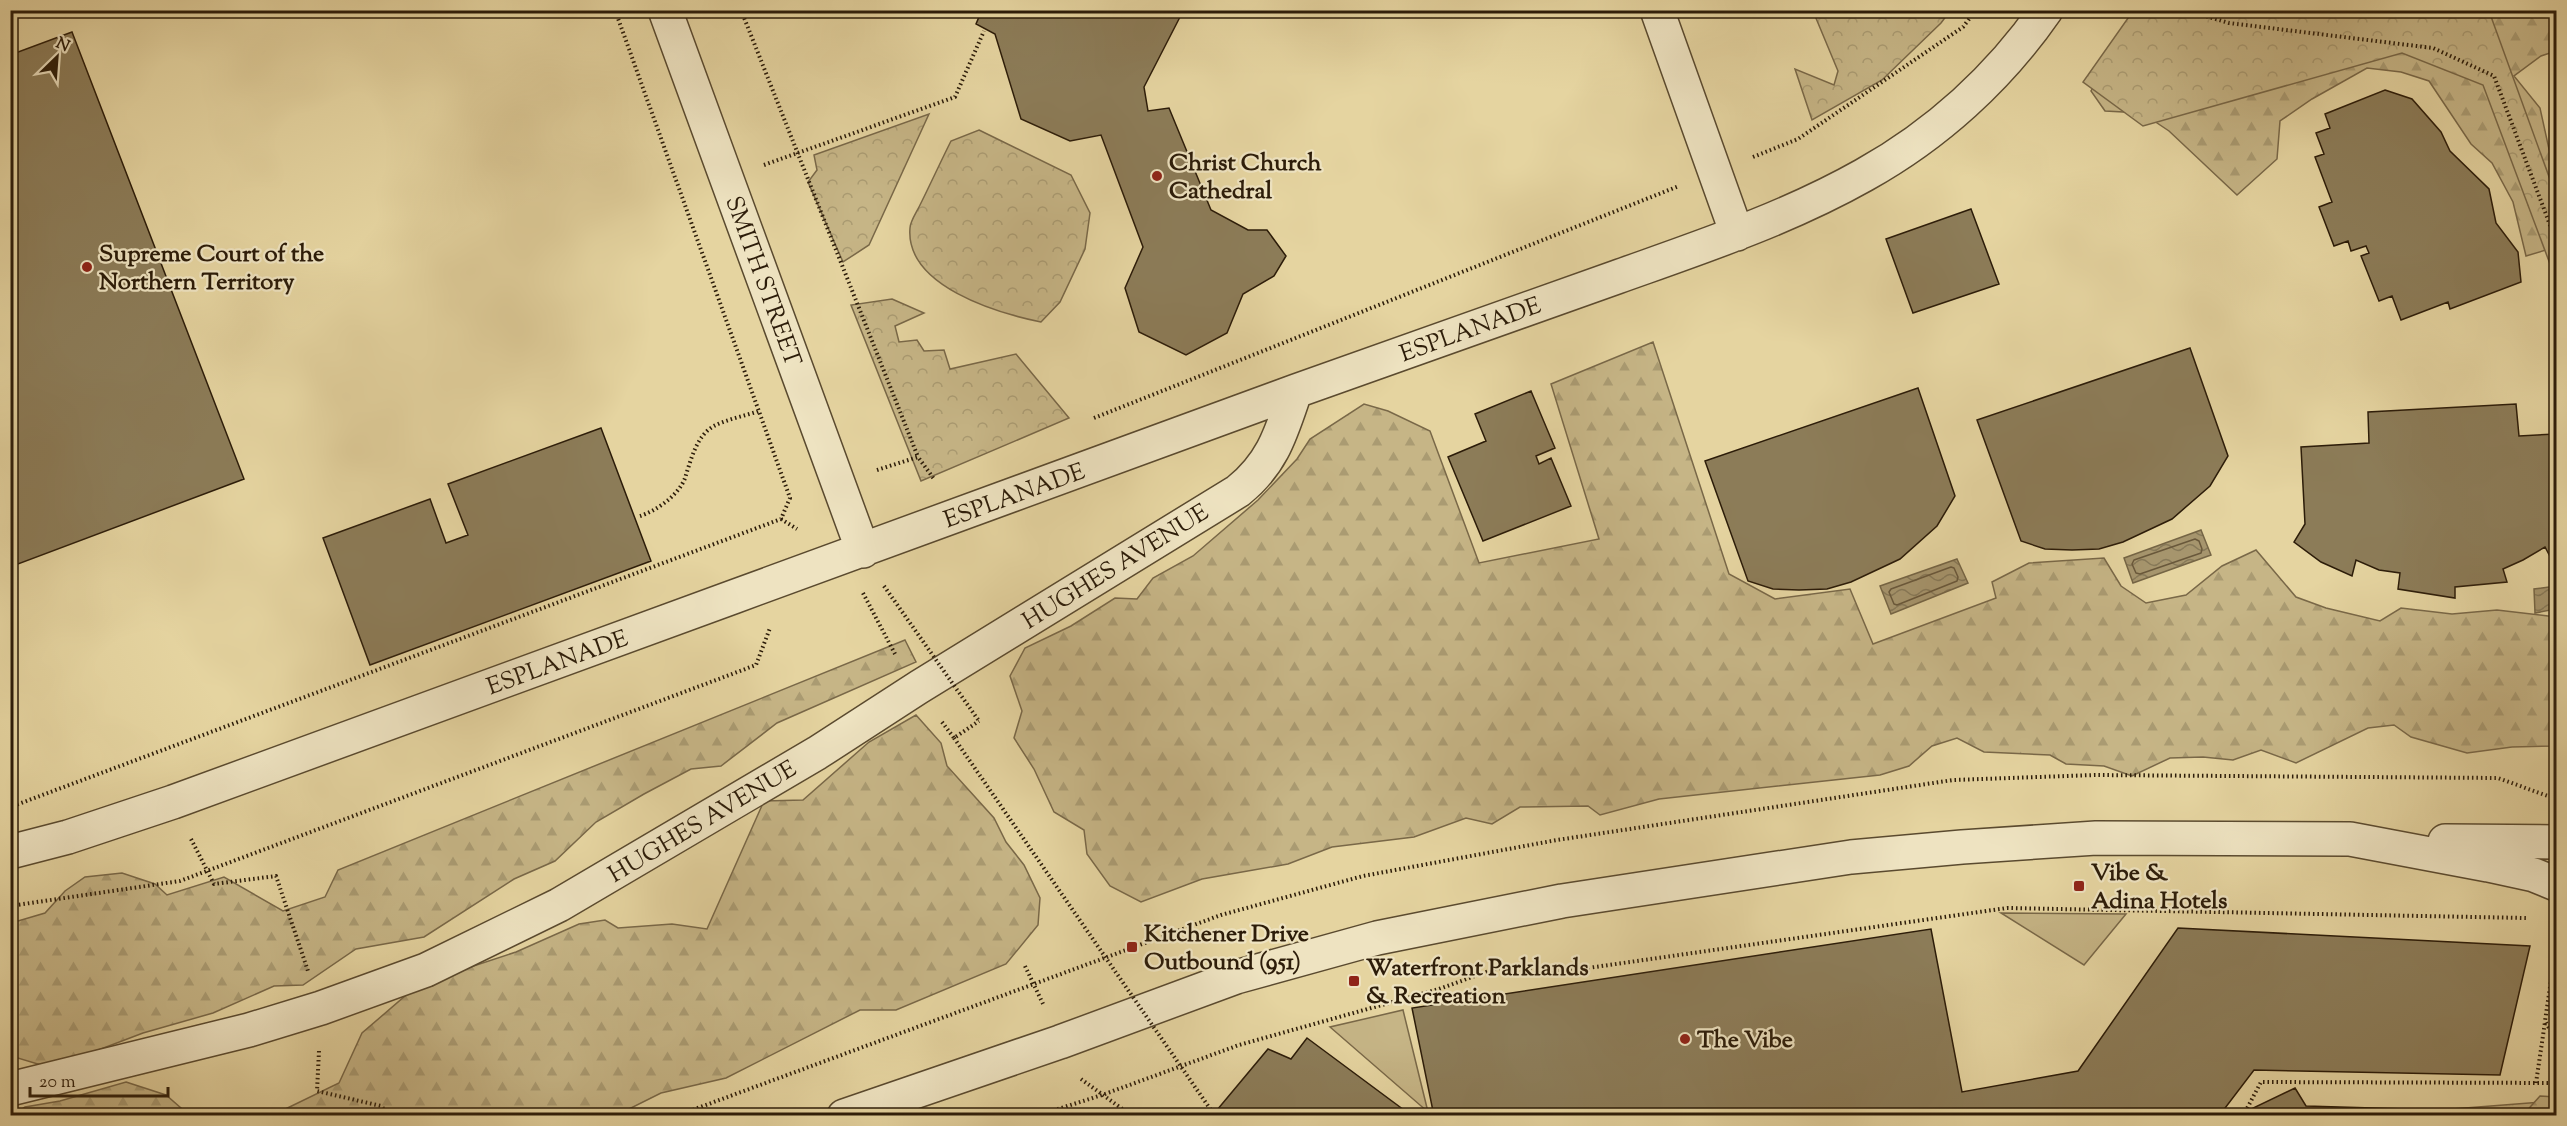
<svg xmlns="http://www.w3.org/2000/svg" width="2567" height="1126" font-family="'Sorts Mill Goudy',serif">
  <defs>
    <pattern id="grass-tufts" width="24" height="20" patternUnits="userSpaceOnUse" patternTransform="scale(1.5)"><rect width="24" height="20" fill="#c6b586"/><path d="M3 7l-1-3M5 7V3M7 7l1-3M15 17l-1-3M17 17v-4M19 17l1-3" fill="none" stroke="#aa9b72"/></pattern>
    <pattern id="forest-firs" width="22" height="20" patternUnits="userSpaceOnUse" patternTransform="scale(1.5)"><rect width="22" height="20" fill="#c6b586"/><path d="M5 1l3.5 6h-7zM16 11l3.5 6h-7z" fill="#aa9b72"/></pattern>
    <pattern id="park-crowns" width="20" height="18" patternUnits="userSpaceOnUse" patternTransform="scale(1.5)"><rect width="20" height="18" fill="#c6b586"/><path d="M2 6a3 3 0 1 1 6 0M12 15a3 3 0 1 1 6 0" fill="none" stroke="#aa9b72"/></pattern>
    <pattern id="water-waves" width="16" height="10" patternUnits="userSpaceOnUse" patternTransform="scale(1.5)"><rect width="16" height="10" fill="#a6956d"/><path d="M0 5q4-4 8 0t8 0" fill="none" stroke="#877958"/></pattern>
  </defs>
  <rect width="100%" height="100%" fill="#e5d4a0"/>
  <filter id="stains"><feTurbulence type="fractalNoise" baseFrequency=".00333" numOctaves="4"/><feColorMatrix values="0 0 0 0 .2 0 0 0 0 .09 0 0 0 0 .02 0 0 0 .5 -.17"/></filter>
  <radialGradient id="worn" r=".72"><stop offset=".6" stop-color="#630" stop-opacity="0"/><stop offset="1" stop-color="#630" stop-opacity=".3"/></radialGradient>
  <path fill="url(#grass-tufts)" stroke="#796848" stroke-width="1.5" d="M 2556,1101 L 2556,1115 L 2439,1116 L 2440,1110 Z"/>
  <path fill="url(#forest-firs)" stroke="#796848" stroke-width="1.5" d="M 2293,10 L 2556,11 L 2556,51 L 2541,56 L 2514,76 L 2540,108 L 2556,181 L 2554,209 L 2556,247 L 2526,256 L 2513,202 L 2492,163 L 2471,144 L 2429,81 L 2401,72 L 2367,68 L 2312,99 L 2280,121 L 2277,159 L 2237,195 L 2169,131 L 2142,113 L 2105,111 L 2091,91 L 2108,61 Z
    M 1653,342 L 1729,574 L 1775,599 L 1850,589 L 1873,644 L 1996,598 L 1992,582 L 2029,563 L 2104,558 L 2121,586 L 2146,603 L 2186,595 L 2222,566 L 2256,550 L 2296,597 L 2326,608 L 2380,621 L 2401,608 L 2452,614 L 2497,610 L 2556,617 L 2556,746 L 2512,747 L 2467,753 L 2411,737 L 2394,725 L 2368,728 L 2296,763 L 2261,750 L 2233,760 L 2203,757 L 2170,758 L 2132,776 L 2104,766 L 2066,764 L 2050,755 L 1984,752 L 1957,738 L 1932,746 L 1909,766 L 1880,775 L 1659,799 L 1600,815 L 1588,806 L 1520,807 L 1492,824 L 1466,818 L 1414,837 L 1332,847 L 1288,864 L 1202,879 L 1141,902 L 1110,886 L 1087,854 L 1084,830 L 1054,812 L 1034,769 L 1014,738 L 1022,711 L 1010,676 L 1025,648 L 1071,626 L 1115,598 L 1137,599 L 1153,578 L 1193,556 L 1258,500 L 1297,459 L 1310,439 L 1364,404 L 1388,411 L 1430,431 L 1479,563 L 1599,539 L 1551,384 Z
    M 905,640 L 916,662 L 777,723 L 721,766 L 691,769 L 644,794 L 596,822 L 555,861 L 514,879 L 424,937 L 356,949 L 303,985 L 274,986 L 213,1013 L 143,1033 L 51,1068 L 11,1056 L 11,923 L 45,913 L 65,891 L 85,877 L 122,873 L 155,884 L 167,895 L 224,877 L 283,911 L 325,897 L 338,870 Z
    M 916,715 L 941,743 L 947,766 L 994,818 L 1006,842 L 1024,865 L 1040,898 L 1038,925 L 1006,964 L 896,1010 L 860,1010 L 726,1078 L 661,1093 L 617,1115 L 271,1116 L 339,1083 L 362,1033 L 419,984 L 516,952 L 579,924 L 605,920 L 618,928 L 672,924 L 707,929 L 764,801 L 803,800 L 869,742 Z
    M 126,1082 L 166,1095 L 189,1115 L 13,1115 L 25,1107 L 60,1101 Z
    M 2540,1096 L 2556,1097 L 2556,1115 L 2523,1115 Z"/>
  <path fill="url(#park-crowns)" stroke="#796848" stroke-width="1.5" d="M 1813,11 L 1950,11 L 1941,23 L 1882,80 L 1812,120 L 1795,69 L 1834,85 L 1838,71 Z
    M 2133,11 L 2489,11 L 2556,196 L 2556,280 L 2483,85 L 2402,53 L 2143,126 L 2083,82 Z
    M 929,114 L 869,245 L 843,262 L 808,182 L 817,170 L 814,155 Z
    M 979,130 L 1071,175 L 1090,213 L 1085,249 L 1060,302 L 1041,322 C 997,313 905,286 910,228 C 910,222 916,213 919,207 C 930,185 940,163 951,141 Z
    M 892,299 L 924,313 L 895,326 L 899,342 L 917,340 L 924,351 L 944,350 L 950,369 L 1016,354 L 1069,418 L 921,481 L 851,305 Z"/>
  <path fill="#c6b586" stroke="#796848" stroke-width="1.5" d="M 2001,913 L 2126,914 L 2084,965 Z
    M 1403,1010 L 1428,1112 L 1330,1027 Z"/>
  <path fill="url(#water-waves)" stroke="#756545" stroke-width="1.5" d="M 2201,530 L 2211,555 L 2133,583 L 2124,558 Z
    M 1957,559 L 1968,583 L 1891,614 L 1880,586 Z
    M 2556,586 L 2556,609 L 2535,613 L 2534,589 Z"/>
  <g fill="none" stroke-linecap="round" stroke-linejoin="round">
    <path stroke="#69583b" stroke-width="1.5" d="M 2195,539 L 2199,541 L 2202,549 L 2201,553 L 2140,574 L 2136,573 L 2132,564 L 2134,560 Z
      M 1951,567 L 1954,568 L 1958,577 L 1957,581 L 1897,605 L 1894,604 L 1889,592 L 1891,589 Z"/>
  </g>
  <path fill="#8c7c58" stroke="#2c1c09" stroke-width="1.5" d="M 982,10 L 1179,10 L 1181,15 L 1144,87 L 1148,111 L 1169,108 L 1211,210 L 1248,230 L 1267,230 L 1286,256 L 1274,276 L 1243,294 L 1227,333 L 1186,355 L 1139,332 L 1125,288 L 1143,247 L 1101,135 L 1070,141 L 1021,119 L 995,34 L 976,24 Z
    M 72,32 L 244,479 L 10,567 L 10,55 Z
    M 2385,90 L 2412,99 L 2441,132 L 2450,151 L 2489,189 L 2496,223 L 2518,252 L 2521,282 L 2450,309 L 2448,302 L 2401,320 L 2392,296 L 2379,301 L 2361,256 L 2369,253 L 2366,246 L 2351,251 L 2348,241 L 2334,246 L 2319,207 L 2332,202 L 2315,157 L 2324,154 L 2316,133 L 2330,128 L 2325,114 Z
    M 1971,209 L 1999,284 L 1913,313 L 1886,239 Z
    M 2190,348 L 2228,456 L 2210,486 L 2172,519 L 2123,542 L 2099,549 L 2072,550 L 2045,549 L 2021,541 L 1977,420 Z
    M 1918,388 L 1955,496 L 1937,526 L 1900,559 L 1851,582 L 1827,589 L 1799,590 L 1773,589 L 1748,581 L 1705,461 Z
    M 1531,391 L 1555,448 L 1536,456 L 1539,464 L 1551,458 L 1571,506 L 1483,541 L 1448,457 L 1486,441 L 1475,414 Z
    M 2516,404 L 2519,436 L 2556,434 L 2556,559 L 2553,562 L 2545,547 L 2523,560 L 2503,569 L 2507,582 L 2455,587 L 2455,598 L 2398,589 L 2400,573 L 2379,570 L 2356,560 L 2352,576 L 2321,562 L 2294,542 L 2305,524 L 2301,447 L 2369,443 L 2368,412 Z
    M 601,428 L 651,561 L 370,665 L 323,538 L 430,499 L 446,543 L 468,535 L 448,484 Z
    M 2178,928 L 2530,946 L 2500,1075 L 2254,1070 L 2219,1116 L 1434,1116 L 1412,1008 L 1931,929 L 1962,1092 L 2078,1071 Z
    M 1307,1038 L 1412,1116 L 1212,1116 L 1268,1049 L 1291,1059 Z
    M 2295,1088 L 2306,1106 L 2440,1110 L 2439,1116 L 2254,1116 L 2251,1109 Z"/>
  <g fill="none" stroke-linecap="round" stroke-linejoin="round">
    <g stroke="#5a4a2f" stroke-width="36">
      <path id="minor" d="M 665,10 L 863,551
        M 1657,10 L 1737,234
        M 2445,841 L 2556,842
        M 10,852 L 68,837 L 173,802 C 548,666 921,527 1296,391 C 1403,353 1510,315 1617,277 C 1701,247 1786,219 1864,175 C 1936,135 1999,78 2046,10
        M 10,1089 L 249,1030 L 321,1008 L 426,970 L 559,905 L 817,753 L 919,687 L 1238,491 C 1273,463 1281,433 1295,392
        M 844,1116 L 1060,1042 L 1236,977 L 1377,938 L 1562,901 L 1851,857 L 1962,847 L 2096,838 L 2350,839 L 2488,865 L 2534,875 L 2556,884"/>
    </g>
    <path stroke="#2c1c09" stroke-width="4" stroke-dasharray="1.5 3" stroke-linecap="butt" d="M 741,10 L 918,457
      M 2185,10 L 2229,23 L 2433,48 L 2494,76 L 2556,241
      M 1753,157 L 1798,139 L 1963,27 L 1976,10
      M 764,165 L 955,97 L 984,31
      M 1094,418 L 1679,186
      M 877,470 L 918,457 L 934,479
      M 640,516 C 656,511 679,495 685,478 C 691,460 696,436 714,426 C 727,419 745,416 759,411
      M 781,519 L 797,529
      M 863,593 L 895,654
      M 942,722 L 954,738 L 979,721
      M 13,806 L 781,519 L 790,498 L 615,10
      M 191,839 L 214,884 L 276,876 L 308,971
      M 10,906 L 180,881 L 756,665 L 770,628
      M 2556,947 L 2545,1021 L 2556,1040
      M 1025,966 L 1044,1006
      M 319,1051 L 317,1091 L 381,1106 L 391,1116
      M 1081,1079 L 1132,1116
      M 2536,1083 L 2545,1022
      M 1213,1113 L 1216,1116
      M 676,1116 L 1221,915 L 1363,876 L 1557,840 L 1953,780 L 2095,775 L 2498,778 L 2556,799
      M 1036,1116 L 1102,1095 L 1239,1045 L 1439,989 L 1497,968 L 1567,971 L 2007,908 L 2526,918
      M 2243,1116 L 2261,1082 L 2556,1083"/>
    <use href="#minor" stroke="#eee3c1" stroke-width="33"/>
    <path stroke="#2c1c09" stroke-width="4" stroke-dasharray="1.5 3" stroke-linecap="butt" d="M 884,586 L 979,721
      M 954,738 L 1213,1113"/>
  </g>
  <g fill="#8f2418" stroke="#eee3c1" stroke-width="2">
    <circle cx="1157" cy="176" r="6"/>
    <circle cx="87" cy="267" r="6"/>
    <rect x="2073" y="880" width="12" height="12" rx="3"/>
    <rect x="1126" y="941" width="12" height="12" rx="3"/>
    <rect x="1348" y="975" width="12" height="12" rx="3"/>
    <circle cx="1685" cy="1039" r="6"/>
  </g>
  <g text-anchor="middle" stroke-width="4.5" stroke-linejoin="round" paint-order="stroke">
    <g font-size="24" font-weight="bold" fill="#2c1c09" stroke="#eee3c1" text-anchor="start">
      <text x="1169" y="170">Christ Church<tspan x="1169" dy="28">Cathedral</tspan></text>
      <text x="99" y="261">Supreme Court of the<tspan x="99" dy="28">Northern Territory</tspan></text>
      <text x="2091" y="880">Vibe &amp;<tspan x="2091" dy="28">Adina Hotels</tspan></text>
      <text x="1144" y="941">Kitchener Drive<tspan x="1144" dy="28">Outbound (951)</tspan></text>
      <text x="1366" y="975">Waterfront Parklands<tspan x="1366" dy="28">&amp; Recreation</tspan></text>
      <text x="1697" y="1047">The Vibe</text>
    </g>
    <g font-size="24" fill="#2c1c09" stroke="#eee3c1">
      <text transform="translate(764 281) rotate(70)" y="8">SMITH STREET</text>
      <text transform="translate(1470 329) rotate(-20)" y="8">ESPLANADE</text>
      <text transform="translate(1014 495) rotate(-20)" y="8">ESPLANADE</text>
      <text transform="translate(1115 566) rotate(-32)" y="8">HUGHES AVENUE</text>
      <text transform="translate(557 662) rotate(-20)" y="8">ESPLANADE</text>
      <text transform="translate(702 821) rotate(-31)" y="8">HUGHES AVENUE</text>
    </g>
  </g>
  <rect width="2567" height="1126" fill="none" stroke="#e5d4a0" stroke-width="36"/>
  <rect x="12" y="12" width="2543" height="1102" fill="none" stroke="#2c1c09" stroke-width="3"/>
  <rect x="18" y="18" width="2531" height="1090" fill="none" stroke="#2c1c09" stroke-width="1.5"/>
  <g transform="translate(57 57) rotate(25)" stroke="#eee3c1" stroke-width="4.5" paint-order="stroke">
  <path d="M0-4.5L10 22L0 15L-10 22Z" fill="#2c1c09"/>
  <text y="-9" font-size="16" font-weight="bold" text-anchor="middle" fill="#2c1c09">N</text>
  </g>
  <path d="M30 1087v9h138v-9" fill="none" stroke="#2c1c09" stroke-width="3"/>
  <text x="39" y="1087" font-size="18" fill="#2c1c09" stroke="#eee3c1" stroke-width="4.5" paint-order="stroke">20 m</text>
  <rect width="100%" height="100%" filter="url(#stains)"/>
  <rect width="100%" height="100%" fill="url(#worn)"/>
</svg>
